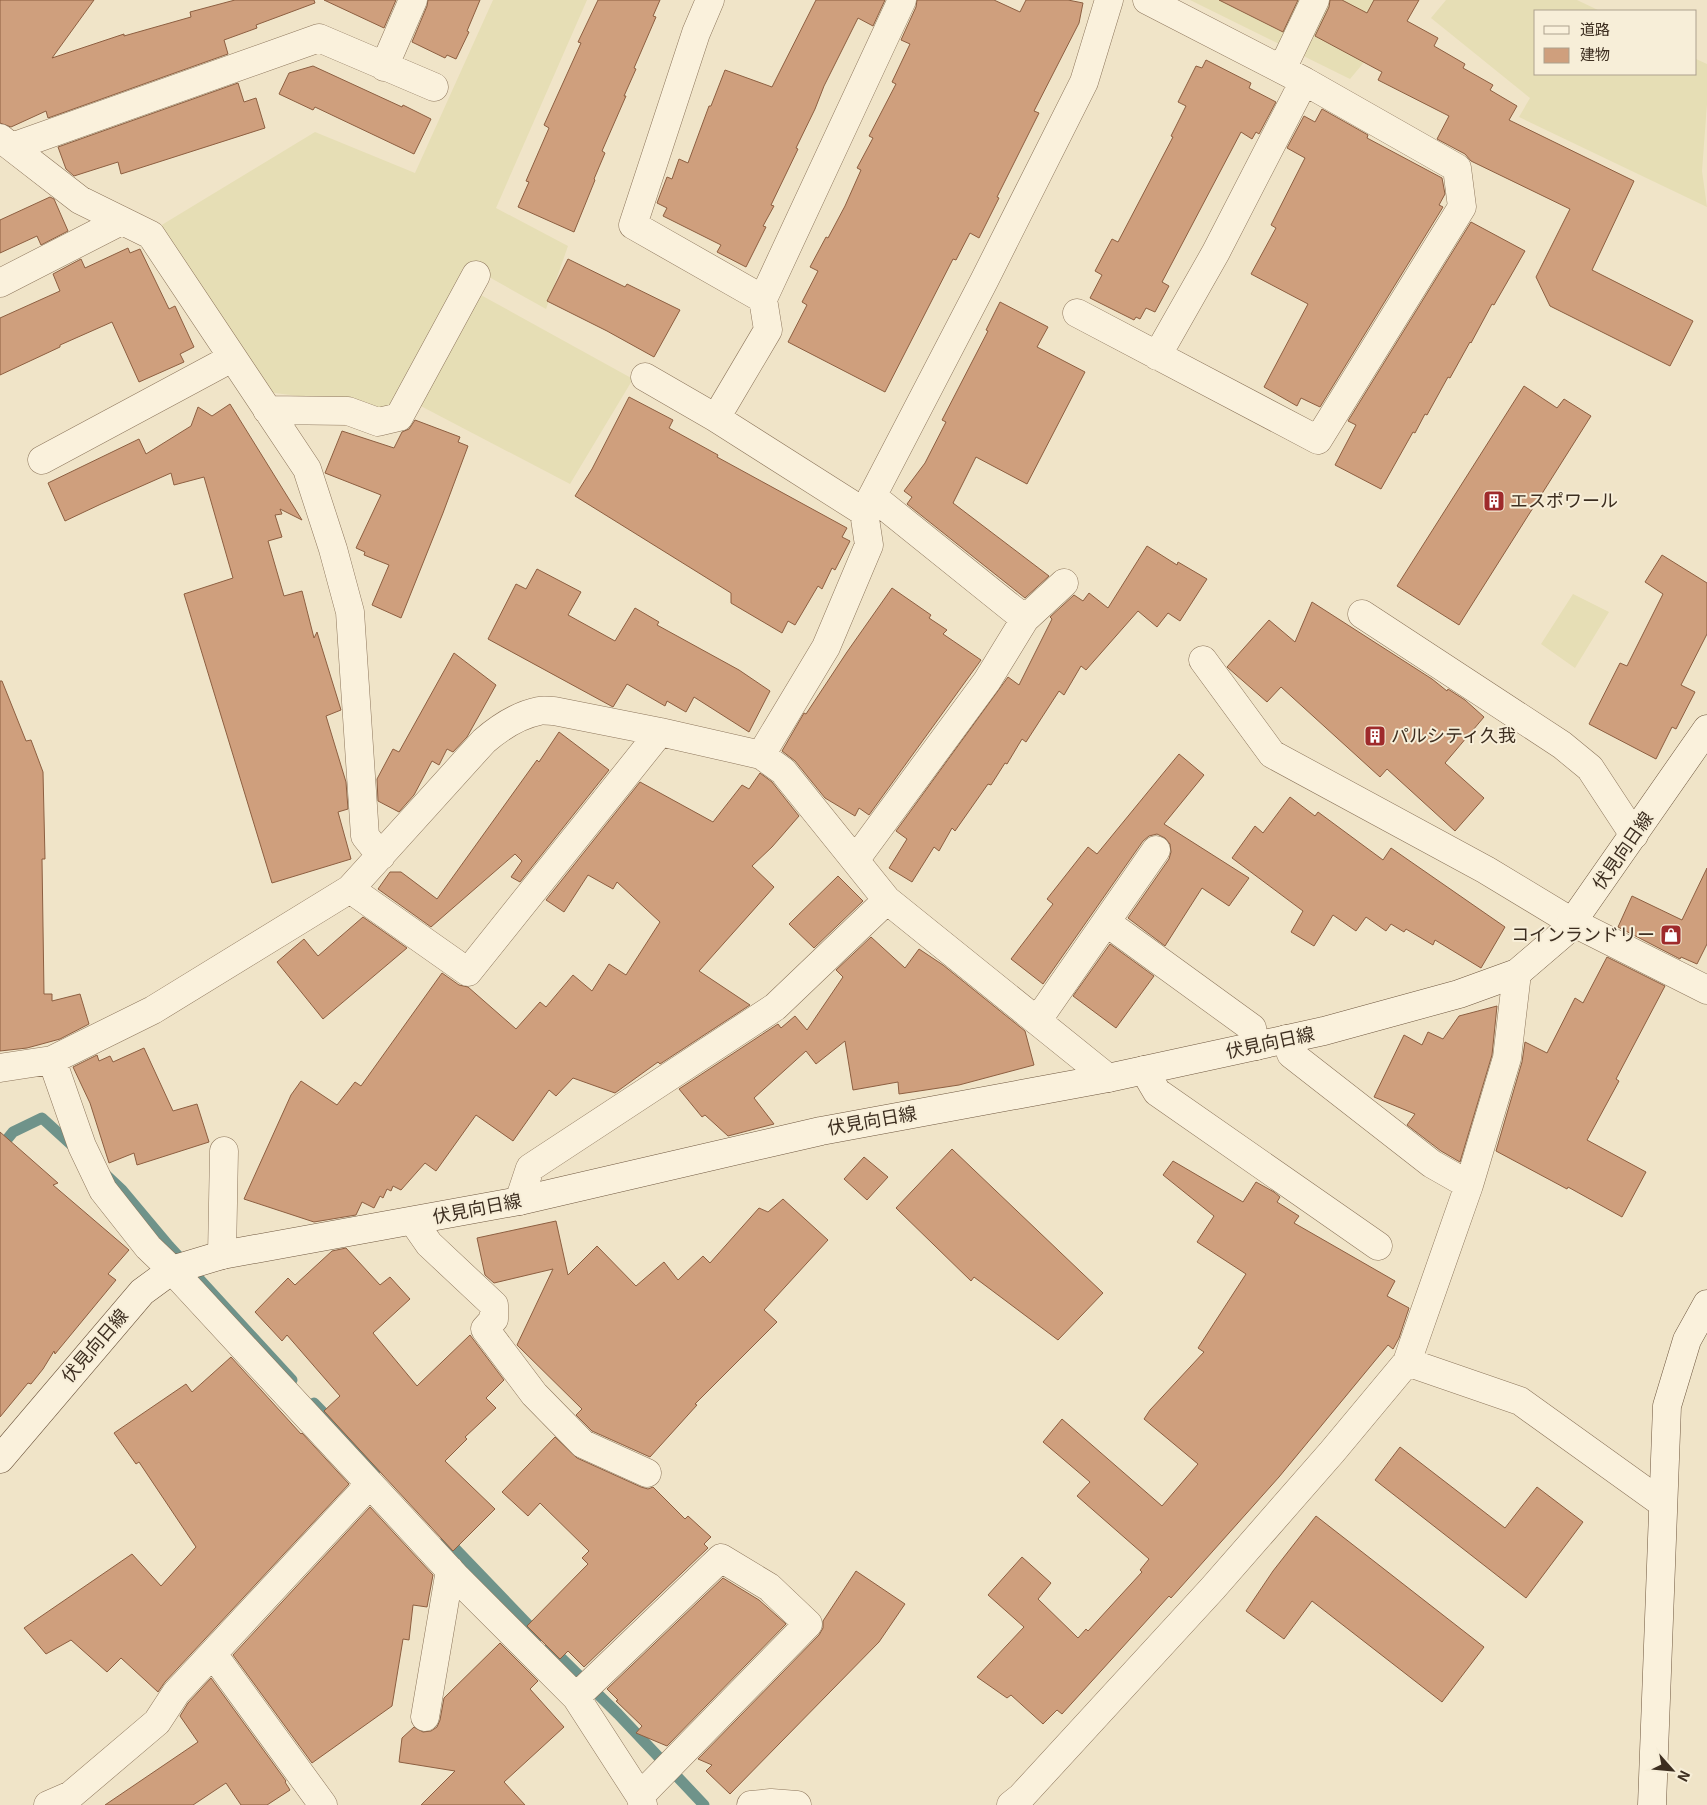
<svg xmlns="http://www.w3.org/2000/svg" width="1707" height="1805" font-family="Georgia,'Noto Sans JP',serif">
  <rect width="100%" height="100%" fill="#f0e4c8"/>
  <path fill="#e6deb5" d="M 493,0 L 587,0 L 496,208 L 568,246 L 546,309 L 489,277 L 479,294 L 633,379 L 570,484 L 415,403 L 404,419 L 353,403 L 267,392 L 160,226 L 315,132 L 415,173 Z
    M 1190,0 L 1416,0 L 1350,79 Z
    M 1446,0 L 1577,0 L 1600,11 L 1536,11 L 1536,74 L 1696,74 L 1696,59 L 1707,64 L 1707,104 L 1702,171 L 1707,207 L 1519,117 L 1530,98 L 1431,18 Z
    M 1573,594 L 1609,612 L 1575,668 L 1541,644 Z"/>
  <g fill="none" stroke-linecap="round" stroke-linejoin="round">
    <path stroke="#6f938a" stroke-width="11" d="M 0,1148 L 13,1132 L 42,1118 L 76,1149
      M 105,1174 L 122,1190 L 169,1246 L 292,1380
      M 314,1403 L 377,1468
      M 446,1539 L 539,1636
      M 550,1647 L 618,1714 L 704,1805"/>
  </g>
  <path fill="#cf9f7d" stroke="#8d5f41" d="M 0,0 L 94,0 L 52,58 L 124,34 L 124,36 L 191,17 L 190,12 L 235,0 L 314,0 L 315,3 L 256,25 L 257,28 L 224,40 L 228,54 L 48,118 L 46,111 L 11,127 L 0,123 Z
    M 324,0 L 396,0 L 384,28 Z
    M 428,0 L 480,0 L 467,31 L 469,32 L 456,59 L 447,55 L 445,58 L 412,42 L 427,6 Z
    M 598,0 L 660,0 L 653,16 L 656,17 L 634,68 L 636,69 L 624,96 L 626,96 L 602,151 L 605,153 L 594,179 L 595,180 L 574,232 L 518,207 L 529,182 L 526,181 L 549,128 L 544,125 L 581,43 L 578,42 Z
    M 816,0 L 885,0 L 873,26 L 858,18 L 824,86 L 815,109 L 796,148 L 798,149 L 771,205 L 774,206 L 763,226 L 766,227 L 746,267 L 717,252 L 721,245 L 663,216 L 667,208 L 657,203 L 667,177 L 672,179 L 679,159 L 688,163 L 709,106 L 711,106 L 725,70 L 772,87 Z
    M 917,0 L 994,0 L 1020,12 L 1026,0 L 1068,0 L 1083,3 L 1079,23 L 1034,111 L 1039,113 L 997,197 L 999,198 L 979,238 L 970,233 L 956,260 L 953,259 L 885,392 L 788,342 L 807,305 L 802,302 L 818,271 L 810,267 L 826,237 L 828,238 L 845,206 L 861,170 L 857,168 L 873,138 L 869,136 L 896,84 L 892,82 L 910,44 L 901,40 L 916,7 Z
    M 1219,0 L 1298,0 L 1283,32 Z
    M 1330,0 L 1342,0 L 1367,13 L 1374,0 L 1419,0 L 1407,21 L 1438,38 L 1434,46 L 1465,64 L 1463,68 L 1493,85 L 1490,90 L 1517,106 L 1509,120 L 1634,181 L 1592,270 L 1693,321 L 1670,366 L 1550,306 L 1536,277 L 1570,209 L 1471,161 L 1465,154 L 1437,139 L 1449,116 L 1378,80 L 1382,72 L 1315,36 L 1329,7 Z
    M 1206,60 L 1251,83 L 1249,88 L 1276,102 L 1259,134 L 1256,132 L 1252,139 L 1241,132 L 1162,282 L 1169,286 L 1155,312 L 1146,308 L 1140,319 L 1136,317 L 1134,320 L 1090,298 L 1102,275 L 1095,271 L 1112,239 L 1118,242 L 1173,137 L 1171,136 L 1186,106 L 1178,102 L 1196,66 L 1202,68 Z
    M 313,66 L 402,107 L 403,105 L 431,119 L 414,154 L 315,107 L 313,110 L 279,94 L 289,73 Z
    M 238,83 L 244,102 L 256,98 L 265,128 L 121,174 L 118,162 L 74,176 L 66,169 L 58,147 Z
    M 1322,109 L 1368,135 L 1367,138 L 1442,178 L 1445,194 L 1439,205 L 1443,207 L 1320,407 L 1301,398 L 1297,406 L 1264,387 L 1308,304 L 1251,274 L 1276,228 L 1271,225 L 1305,158 L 1287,148 L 1304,116 L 1315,122 Z
    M 50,197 L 54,199 L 68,231 L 41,245 L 37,236 L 0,253 L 0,220 Z
    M 1471,222 L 1525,251 L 1494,305 L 1492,304 L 1471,343 L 1470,342 L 1450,378 L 1448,377 L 1427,415 L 1425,414 L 1415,433 L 1413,432 L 1381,489 L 1335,465 L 1356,425 L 1348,421 Z
    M 128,248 L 130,253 L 140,249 L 169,309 L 175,306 L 194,347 L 180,354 L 184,362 L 139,382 L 112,322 L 60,345 L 60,347 L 0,375 L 0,318 L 60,291 L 53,274 L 81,259 L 85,268 Z
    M 568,259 L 625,287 L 627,284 L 680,310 L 654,357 L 607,331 L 547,301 Z
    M 1000,302 L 1048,327 L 1037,347 L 1085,372 L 1027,484 L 976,457 L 953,503 L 1049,576 L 1025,598 L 907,504 L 912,497 L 904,491 L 925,463 L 946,422 L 942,420 L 988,331 L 986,330 Z
    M 1524,386 L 1557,408 L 1564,399 L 1591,416 L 1459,625 L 1397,586 Z
    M 629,397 L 673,420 L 669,428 L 718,455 L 717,457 L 847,528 L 842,537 L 850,541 L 835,570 L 832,568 L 822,589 L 818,586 L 795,625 L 788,621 L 782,633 L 731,603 L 731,593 L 575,496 L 592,469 Z
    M 230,404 L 302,520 L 280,509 L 282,514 L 275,515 L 282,537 L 268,541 L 284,596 L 302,591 L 314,638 L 317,632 L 341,710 L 326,716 L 346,782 L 348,809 L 338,812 L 351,859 L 272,883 L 184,594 L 233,578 L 204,477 L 174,485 L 171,473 L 101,504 L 65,521 L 48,483 L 139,439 L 146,454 L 191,426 L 198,407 L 212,416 Z
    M 415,420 L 460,437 L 458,442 L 468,446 L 443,513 L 401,618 L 372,605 L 389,565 L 364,555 L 365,552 L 356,548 L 381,495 L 325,473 L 342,431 L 394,448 L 402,432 L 409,429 Z
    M 1147,546 L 1177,565 L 1178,562 L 1207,579 L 1180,621 L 1168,613 L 1157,627 L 1138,611 L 1086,670 L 1081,666 L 1064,695 L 1059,691 L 1026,742 L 1022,739 L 1007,764 L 1005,763 L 991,785 L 988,784 L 955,831 L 952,828 L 939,851 L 934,847 L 912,882 L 889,868 L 907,839 L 896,831 L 1008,677 L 1019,685 L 1052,619 L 1050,617 L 1074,595 L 1083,601 L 1089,593 L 1108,608 Z
    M 1662,555 L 1707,583 L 1707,634 L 1681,685 L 1695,692 L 1676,729 L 1672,727 L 1656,759 L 1589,724 L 1620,663 L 1627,666 L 1663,594 L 1645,582 Z
    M 537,569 L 581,592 L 568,615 L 615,641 L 635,608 L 659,622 L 657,625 L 739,670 L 770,691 L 749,732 L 694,697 L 686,712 L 667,701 L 665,706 L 627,684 L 613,707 L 488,639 L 516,584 L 526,589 Z
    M 892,588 L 931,615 L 929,618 L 947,630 L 943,634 L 981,660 L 869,815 L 859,808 L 855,816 L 825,798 L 795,761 L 782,751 L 804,713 L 806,714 L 847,652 Z
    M 1312,602 L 1432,679 L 1447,691 L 1448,689 L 1465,700 L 1484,717 L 1445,763 L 1484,798 L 1455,831 L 1387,769 L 1380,777 L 1281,687 L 1267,702 L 1227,667 L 1269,620 L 1295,642 Z
    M 454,653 L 496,685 L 467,737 L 453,752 L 447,749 L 439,765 L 432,761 L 414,795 L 399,812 L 378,801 L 377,779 L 393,749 L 399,752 Z
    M 0,681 L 2,681 L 26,741 L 31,740 L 43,772 L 45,859 L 42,859 L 44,994 L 52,994 L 52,1001 L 80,994 L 89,1024 L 60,1039 L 27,1048 L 0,1051 Z
    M 559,732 L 609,770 L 520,882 L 511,877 L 522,861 L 515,854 L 431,927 L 378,889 L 390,872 L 401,872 L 437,899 L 537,760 L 539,762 Z
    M 1179,754 L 1204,775 L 1164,824 L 1249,878 L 1229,906 L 1202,888 L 1165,946 L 1128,918 L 1169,859 L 1171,852 L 1170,844 L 1165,838 L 1157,834 L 1149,836 L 1143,841 L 1043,984 L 1011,959 L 1053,904 L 1047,899 L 1088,847 L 1097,854 Z
    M 760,773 L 772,782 L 799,816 L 772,847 L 752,866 L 774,887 L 699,971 L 750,1005 L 660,1064 L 658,1062 L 615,1093 L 573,1078 L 556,1096 L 549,1090 L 513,1141 L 476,1115 L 436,1171 L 425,1163 L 401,1190 L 393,1186 L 391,1191 L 387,1189 L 383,1198 L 380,1196 L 374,1208 L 362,1202 L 356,1215 L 314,1222 L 244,1199 L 291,1095 L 301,1081 L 337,1105 L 355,1082 L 361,1086 L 442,973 L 459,985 L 468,987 L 516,1029 L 540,1002 L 546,1007 L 573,975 L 592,991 L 609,964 L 626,975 L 660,922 L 617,882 L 613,889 L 588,875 L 564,912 L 546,900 L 640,782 L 713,822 L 742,785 L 749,789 Z
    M 1290,797 L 1315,816 L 1318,812 L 1383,860 L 1391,848 L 1505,927 L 1481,968 L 1435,940 L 1433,945 L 1406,929 L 1404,932 L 1391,924 L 1386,931 L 1366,917 L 1356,931 L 1333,915 L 1314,946 L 1291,932 L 1303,911 L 1232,858 L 1255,826 L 1263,833 Z
    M 1707,868 L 1707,944 L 1697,964 L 1681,957 L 1680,959 L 1618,927 L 1632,896 L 1682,920 Z
    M 838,876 L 863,901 L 814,948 L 789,924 Z
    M 363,917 L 407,948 L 323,1019 L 277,962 L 304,939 L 318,956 Z
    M 871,937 L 905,968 L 919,949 L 943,965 L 1025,1031 L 1034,1065 L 959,1085 L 899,1094 L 898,1082 L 853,1090 L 845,1041 L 816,1064 L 806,1051 L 754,1098 L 774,1124 L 728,1136 L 705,1115 L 702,1117 L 679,1089 L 778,1024 L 781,1028 L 795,1016 L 807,1030 L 843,977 L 836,970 Z
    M 1110,944 L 1154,976 L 1116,1028 L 1073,996 Z
    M 1607,957 L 1665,986 L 1616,1079 L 1619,1081 L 1587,1140 L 1646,1172 L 1622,1217 L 1568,1187 L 1567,1189 L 1496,1151 L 1522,1062 L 1525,1042 L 1547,1053 L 1575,998 L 1583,1003 Z
    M 1497,1006 L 1492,1055 L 1460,1162 L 1441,1151 L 1407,1125 L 1415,1114 L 1374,1097 L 1404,1035 L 1422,1045 L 1428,1032 L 1443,1039 L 1459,1016 Z
    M 144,1048 L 173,1111 L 197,1104 L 209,1142 L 137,1165 L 134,1153 L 109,1163 L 90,1103 L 73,1067 L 97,1055 L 99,1061 L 110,1056 L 113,1062 Z
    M 0,1132 L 58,1183 L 53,1185 L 129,1250 L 108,1274 L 116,1280 L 55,1354 L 54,1351 L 43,1369 L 31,1384 L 28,1383 L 0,1417 Z
    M 952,1149 L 1103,1293 L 1058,1340 L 974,1277 L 971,1281 L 896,1208 Z
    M 864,1157 L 888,1177 L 867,1200 L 844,1179 Z
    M 1173,1161 L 1243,1202 L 1256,1182 L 1274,1192 L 1280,1197 L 1277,1202 L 1299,1216 L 1294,1223 L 1395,1281 L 1387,1296 L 1409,1308 L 1399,1338 L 1393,1349 L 1388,1345 L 1279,1477 L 1171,1598 L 1169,1596 L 1062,1714 L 1057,1710 L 1043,1724 L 1011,1695 L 1007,1698 L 977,1677 L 1024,1627 L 988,1595 L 1022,1557 L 1051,1583 L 1038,1599 L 1078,1638 L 1086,1629 L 1088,1631 L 1142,1572 L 1140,1570 L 1149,1559 L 1077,1496 L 1090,1482 L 1043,1442 L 1062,1419 L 1162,1506 L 1198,1464 L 1144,1419 L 1150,1410 L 1204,1352 L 1198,1348 L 1246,1274 L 1197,1242 L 1214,1216 L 1163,1175 Z
    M 783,1199 L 828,1240 L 764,1310 L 777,1322 L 695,1404 L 697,1405 L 650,1457 L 592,1431 L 576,1415 L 582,1409 L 517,1345 L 553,1269 L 494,1283 L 485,1275 L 477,1238 L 556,1221 L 568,1275 L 597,1246 L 636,1286 L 664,1262 L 678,1280 L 703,1256 L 710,1263 L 759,1208 L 768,1212 Z
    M 346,1248 L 380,1285 L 390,1277 L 410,1299 L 373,1333 L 417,1386 L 470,1335 L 504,1380 L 486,1398 L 496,1408 L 465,1437 L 467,1439 L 445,1461 L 495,1509 L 453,1551 L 324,1411 L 340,1396 L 287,1335 L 282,1341 L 255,1312 L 288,1278 L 295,1285 L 332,1251 Z
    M 231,1357 L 301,1434 L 302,1433 L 349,1484 L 165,1682 L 158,1692 L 121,1658 L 107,1672 L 71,1640 L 46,1654 L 24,1628 L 132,1554 L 161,1586 L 196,1547 L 139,1462 L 136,1464 L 114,1433 L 186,1384 L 192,1392 Z
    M 555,1437 L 577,1458 L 641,1487 L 648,1489 L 653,1487 L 685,1519 L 688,1516 L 711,1537 L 704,1544 L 708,1548 L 584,1667 L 568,1651 L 560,1659 L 527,1626 L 588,1564 L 582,1558 L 589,1551 L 540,1503 L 528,1516 L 502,1492 Z
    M 1400,1447 L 1505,1528 L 1537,1487 L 1583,1522 L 1526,1598 L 1375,1480 Z
    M 370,1507 L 433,1575 L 427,1607 L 413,1605 L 409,1640 L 403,1639 L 392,1706 L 312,1763 L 233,1655 Z
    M 1316,1516 L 1484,1647 L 1442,1702 L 1312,1601 L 1284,1639 L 1246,1611 L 1273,1571 Z
    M 856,1571 L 905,1604 L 879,1642 L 730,1794 L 706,1771 L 712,1765 L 698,1759 L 819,1635 L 823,1628 L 823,1621 Z
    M 723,1578 L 759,1600 L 786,1624 L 667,1746 L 636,1733 L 642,1726 L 616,1701 L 618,1700 L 607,1689 Z
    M 500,1643 L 538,1681 L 530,1689 L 564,1727 L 504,1782 L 525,1805 L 421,1805 L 455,1771 L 399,1762 L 402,1738 L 414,1727 L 423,1732 L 431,1731 L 437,1727 L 440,1720 L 444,1698 Z
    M 211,1678 L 286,1781 L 285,1782 L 290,1790 L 267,1805 L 241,1805 L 226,1783 L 193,1805 L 105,1805 L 198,1742 L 180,1716 L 188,1703 Z"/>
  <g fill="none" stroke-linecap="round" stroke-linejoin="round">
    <g stroke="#8d765c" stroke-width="29">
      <path id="street" d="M 710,0 L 696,33 L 633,225 L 763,299
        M 384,67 L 413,0
        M 1282,69 L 1315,0
        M 0,138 L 80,200 L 151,235 L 307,469 L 333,549 L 350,612 L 365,836 L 381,856
        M 12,147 L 319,38 L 434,87
        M 0,283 L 121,221
        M 1077,313 L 1318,440 L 1462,207 L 1457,168 L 1304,81 L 1147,0
        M 1157,356 L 1216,252 L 1304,81
        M 645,377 L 716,418
        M 267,410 L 348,411 L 378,422 L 399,417 L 476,275
        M 42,460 L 232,358
        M 864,512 L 716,418 L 768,330 L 763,299 L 902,0
        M 1362,614 L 1562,745 L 1590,768 L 1634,835
        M 1025,619 L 1064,583
        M 1203,660 L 1272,754 L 1486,870 L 1572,922 L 1707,990
        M 761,755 L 826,647 L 869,545 L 864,512 L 984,281 L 1084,82 L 1109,0
        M 856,859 L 987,681 L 1025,619 L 872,496
        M 350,889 L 468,972 L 660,732
        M 1106,922 L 1252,1028 L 1256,1046
        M 1037,1021 L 1156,850
        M 1286,1039 L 1291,1054 L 1432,1164 L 1469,1185
        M 52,1060 L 82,1146 L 103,1190 L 148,1247 L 172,1270 L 457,1578 L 576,1697 L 640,1796 L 643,1805
        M 0,1068 L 52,1060 L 153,1010 L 350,889 L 484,741 C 499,728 519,715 539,711 C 543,710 550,711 554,711 L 660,732 L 761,755 L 783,771 L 887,900 L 1108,1078
        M 1144,1070 L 1157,1092 L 1378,1246
        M 519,1201 L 530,1168 L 775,1007 L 887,900
        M 413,1221 L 429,1244 L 494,1305 L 494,1319 L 485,1329 L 534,1394 L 583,1444 L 647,1473
        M 222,1255 L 224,1151
        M 1407,1362 L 1520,1401 L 1662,1503
        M 213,1654 L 323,1805
        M 576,1697 L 721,1558 L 769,1587 L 808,1624 L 640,1796
        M 425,1717 L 450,1570
        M 48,1805 L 71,1795 L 157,1722 L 176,1693 L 370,1484
        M 751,1805 L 771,1803 L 797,1805
        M 1011,1805 L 1021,1797 L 1213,1588 L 1332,1452 L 1407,1362 L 1469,1185 L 1507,1058 L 1517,973"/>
    </g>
    <g stroke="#6f573f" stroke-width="29">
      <path id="secondary" d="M 0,1459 L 142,1292 L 172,1270 L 222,1255 L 519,1201 L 821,1131 L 1108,1078 L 1324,1031 L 1459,994 L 1517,973 L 1566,931 L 1707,729
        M 1652,1805 L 1667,1406 L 1687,1340 L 1707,1304"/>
    </g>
    <use href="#street" stroke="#faf1dc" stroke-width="28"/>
    <use href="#secondary" stroke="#faf1dc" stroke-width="28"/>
  </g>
  <defs>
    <g id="building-square" transform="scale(1.125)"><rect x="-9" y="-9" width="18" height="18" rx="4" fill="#9e2a2b" stroke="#f7eed8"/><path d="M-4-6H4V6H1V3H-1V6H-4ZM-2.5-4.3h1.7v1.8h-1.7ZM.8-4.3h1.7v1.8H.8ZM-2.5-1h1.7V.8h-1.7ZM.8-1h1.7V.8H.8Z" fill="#fff"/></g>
    <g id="shop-square" transform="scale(1.125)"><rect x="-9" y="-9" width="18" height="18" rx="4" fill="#9e2a2b" stroke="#f7eed8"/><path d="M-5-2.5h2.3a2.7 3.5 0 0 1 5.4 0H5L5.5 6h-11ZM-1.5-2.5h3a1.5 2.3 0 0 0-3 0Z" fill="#fff"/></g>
  </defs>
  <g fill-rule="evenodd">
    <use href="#building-square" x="1494" y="501"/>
    <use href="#building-square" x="1375" y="736"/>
    <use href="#shop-square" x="1671" y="935"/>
  </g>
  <g text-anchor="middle" stroke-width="4" stroke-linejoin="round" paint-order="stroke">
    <g font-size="18" fill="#3d2e20" stroke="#f7eed8" text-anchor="start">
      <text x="1510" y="507">エスポワール</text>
      <text x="1391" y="742">パルシティ久我</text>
      <text x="1655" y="941" text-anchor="end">コインランドリー</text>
    </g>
    <g font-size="18" fill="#3d2e20" stroke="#f7eed8">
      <text transform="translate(1623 851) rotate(-55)" y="6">伏見向日線</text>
      <text transform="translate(1270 1043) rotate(-12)" y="6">伏見向日線</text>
      <text transform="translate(872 1121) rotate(-10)" y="6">伏見向日線</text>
      <text transform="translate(477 1209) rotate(-11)" y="6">伏見向日線</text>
      <text transform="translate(95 1346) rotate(-49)" y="6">伏見向日線</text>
    </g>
  </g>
  <rect x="1534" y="10" width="162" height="65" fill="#f7eed8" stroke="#ada18e"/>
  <rect x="1544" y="26" width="25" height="8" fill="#faf1dc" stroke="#ada18e"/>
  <text x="1580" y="35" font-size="15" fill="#3d2e20">道路</text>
  <rect x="1544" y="48" width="25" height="15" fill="#cf9f7d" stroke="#ada18e"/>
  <text x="1580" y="60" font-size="15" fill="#3d2e20">建物</text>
  <g transform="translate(1672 1770) rotate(117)" stroke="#f7eed8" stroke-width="4" paint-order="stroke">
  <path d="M0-4L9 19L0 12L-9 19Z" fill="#3d2e20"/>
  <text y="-8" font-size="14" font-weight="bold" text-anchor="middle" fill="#3d2e20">N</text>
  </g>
</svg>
